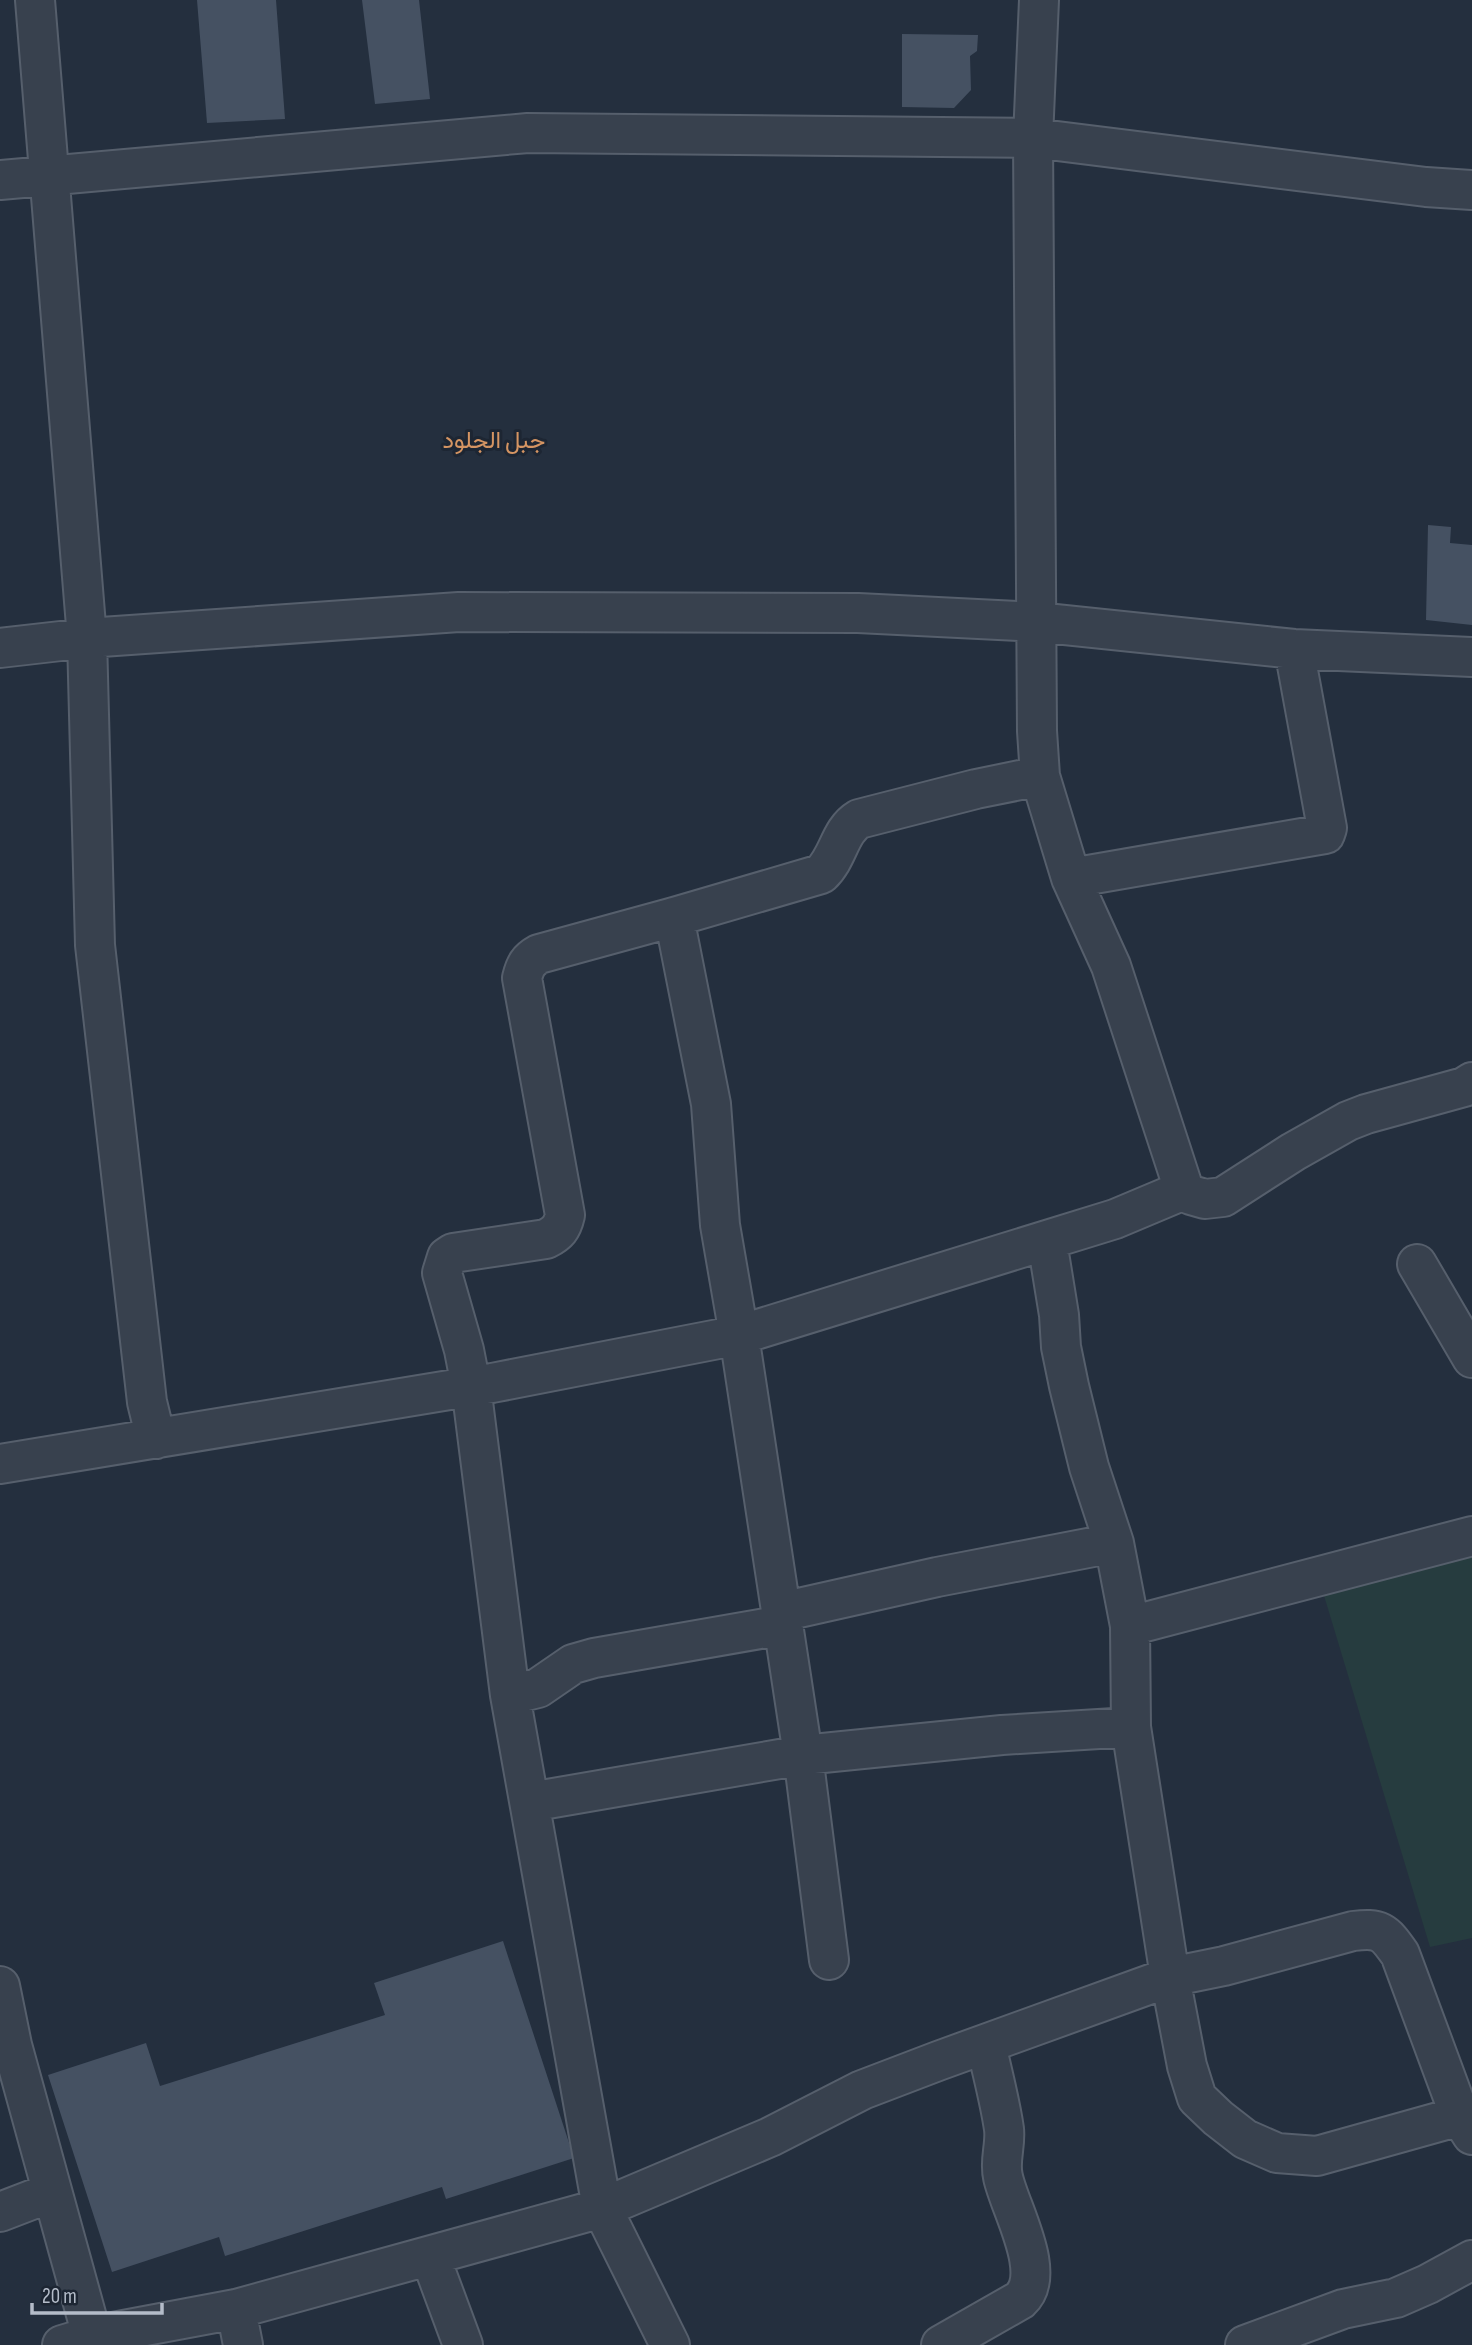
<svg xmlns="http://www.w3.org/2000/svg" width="1472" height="2345" font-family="'Sofia Sans Condensed',Vazirmatn,sans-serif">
  <rect width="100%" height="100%" fill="#242f3e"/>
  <path fill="#263c3f" d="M 1472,1550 L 1472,1938 L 1430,1947 L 1322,1589 Z"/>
  <path fill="#455162" d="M 197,0 L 276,0 L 285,119 L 207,123 Z
    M 362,0 L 419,0 L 430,99 L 375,104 Z
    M 902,34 L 978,35 L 977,51 L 970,56 L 971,90 L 954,108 L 902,107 Z
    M 1428,525 L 1451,527 L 1450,543 L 1472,545 L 1472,625 L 1426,620 Z
    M 503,1941 L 574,2158 L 446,2199 L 442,2187 L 225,2256 L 219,2237 L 112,2272 L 48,2075 L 146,2043 L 160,2086 L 385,2015 L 374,1983 Z"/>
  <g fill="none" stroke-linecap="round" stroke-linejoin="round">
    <g stroke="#565f6c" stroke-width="42">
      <path id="minor" d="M 35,0 L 87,638 L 95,945 L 147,1402 L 156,1439
        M 0,180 L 528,133 L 1033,138 L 1426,187 L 1472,190
        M 0,648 L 87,638 L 459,612 L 858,613 L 1036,622 L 1294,649 L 1472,657
        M 1071,878 L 1325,834 L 1327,828 L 1294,649
        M 674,917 L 711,1104 L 720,1225 L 739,1335 L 803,1755 L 829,1960
        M 1184,1190 L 1191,1195 L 1205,1199 L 1223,1197 L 1293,1152 L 1348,1121 L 1366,1114 L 1464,1087 L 1472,1082
        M 1047,1241 L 1059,1315 L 1061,1347 L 1069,1386 L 1089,1467 L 1114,1543 L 1130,1626 L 1131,1727 L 1170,1977 L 1187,2066 L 1197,2098 L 1218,2118 L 1245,2139 L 1277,2153 L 1317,2156 L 1460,2116
        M 1417,1264 L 1472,1358
        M 0,1464 L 492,1383 L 739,1335 L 1115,1219 L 1184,1190 L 1111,966 L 1071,878 L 1040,776 L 1037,731 L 1033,138 L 1039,0
        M 781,1612 L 937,1577 L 1114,1543
        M 1130,1626 L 1472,1536
        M 510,1695 L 538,1688 L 573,1664 L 594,1658 L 783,1625
        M 530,1802 L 803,1755 L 1002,1735 L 1131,1727
        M 0,1986 L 12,2045 L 92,2336
        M 0,2212 L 52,2192
        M 430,2256 L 463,2345
        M 236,2309 L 243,2345
        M 62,2345 L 92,2336 L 236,2309 L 602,2208 L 770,2137 L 862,2090 L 938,2061 L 1170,1977 L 1224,1966 L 1353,1931 C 1380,1928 1384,1931 1400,1954 L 1460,2116 L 1472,2135
        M 670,2345 L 602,2208 L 510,1695 L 471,1386 L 464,1350 L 442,1273 L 447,1257 L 453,1253 L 546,1239 C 558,1233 562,1228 565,1215 L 522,978 C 525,966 528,960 539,954 L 674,917 L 821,874 C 839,857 839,831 859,819 L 976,789 L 1040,776
        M 941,2345 L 1020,2300 C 1049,2274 1009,2207 1003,2177 C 999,2161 1006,2145 1004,2129 C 1000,2101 992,2072 986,2044
        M 1245,2345 L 1343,2309 L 1396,2298 L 1428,2284 L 1472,2260"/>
    </g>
    <use href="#minor" stroke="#38414e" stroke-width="38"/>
  </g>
  <g text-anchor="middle" stroke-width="6" stroke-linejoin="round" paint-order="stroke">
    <g font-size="24" fill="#d59563" stroke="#1d2633">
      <text x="494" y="448">جبل الجلود</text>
    </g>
  </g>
  <path d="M32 2303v10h130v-10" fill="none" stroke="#b4bcc9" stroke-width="3.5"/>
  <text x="42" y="2303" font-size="21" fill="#b4bcc9" stroke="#1d2633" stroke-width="5" paint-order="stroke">20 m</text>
</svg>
